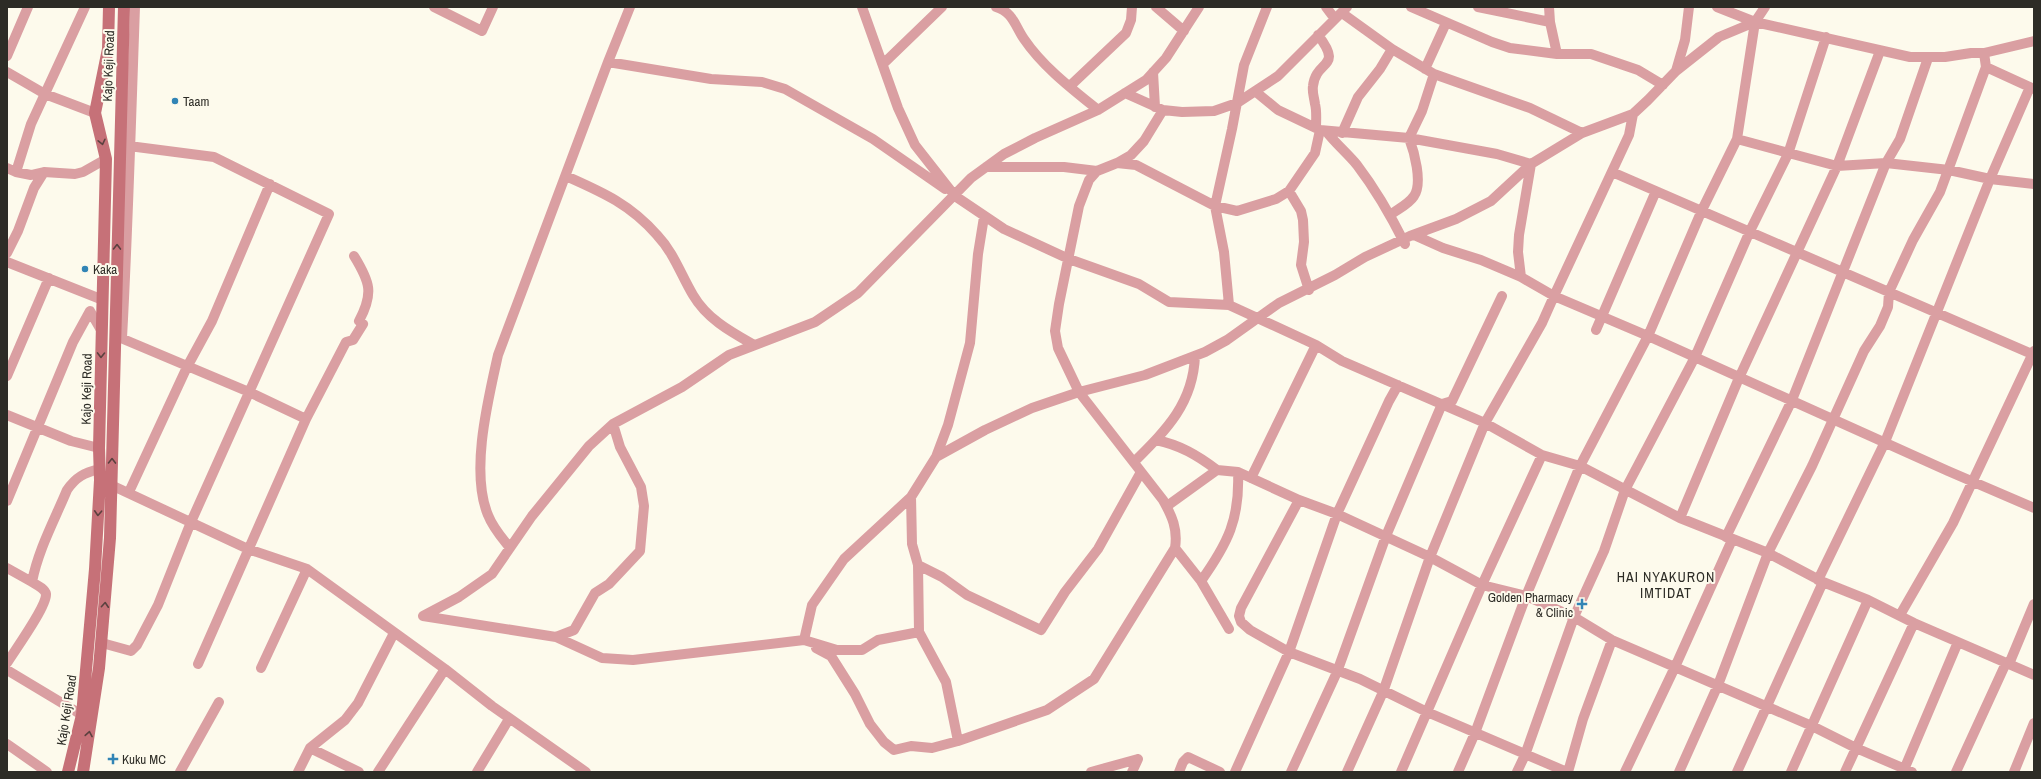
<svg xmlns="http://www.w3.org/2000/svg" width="2041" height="779" font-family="'Archivo Narrow',sans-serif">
  <rect width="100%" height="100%" fill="#fdfaec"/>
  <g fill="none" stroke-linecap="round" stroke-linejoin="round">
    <path stroke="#da9fa2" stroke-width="10" d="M 434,7 L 482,31 L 493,7
      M 862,7 L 898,108 L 915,145 L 955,196 L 1004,229 L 1069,259 L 1139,284 L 1169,302 L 1229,305 L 1316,345 L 1342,361 L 1485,423 L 1542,455 L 1580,466 L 1680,518 L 1768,553 L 1823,582 L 1868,600 L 1914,623 L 2034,675
      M 996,7 C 1013,12 1015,26 1024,39 C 1043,67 1072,89 1098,110
      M 1156,7 L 1184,31
      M 1326,7 L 1335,19
      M 1411,7 L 1492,42 L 1510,48 L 1557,54 L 1550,22 L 1549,7
      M 1478,7 L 1550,22
      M 1717,7 L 1755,22 L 1910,57 L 1945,57 L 1971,53 L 1984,53 L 2034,41
      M 1765,7 L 1755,22 L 1737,139 L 1837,166 L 1886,163 L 1949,170 L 1990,179 L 2034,184
      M 1342,13 L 1392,49 L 1434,74 L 1530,108 L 1582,133
      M 1557,54 L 1591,54 L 1638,70 L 1663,85
      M 7,56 L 28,7
      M 608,62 L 711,79 L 762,82 L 785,89 L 873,139 L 945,189
      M 883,64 L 942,7
      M 1986,67 L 2034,89
      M 1425,69 L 1446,23
      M 1676,71 L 1719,37 L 1755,22
      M 7,72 L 45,94 L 95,113
      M 1153,72 L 1155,107
      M 1070,86 L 1126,33 L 1131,20 L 1132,7
      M 1256,92 L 1278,110 L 1320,130 L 1409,138 L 1497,154 L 1531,164 L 1519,235 L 1518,252 L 1521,277
      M 1125,93 L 1163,110 L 1182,112 L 1214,111 L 1237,103 L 1278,76 L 1347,7
      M 1316,128 C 1316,120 1317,111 1315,104 C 1314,97 1312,92 1313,86 C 1316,59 1344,69 1318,35
      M 1326,131 C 1335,143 1347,153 1357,165 C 1376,190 1391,216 1405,244
      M 1342,133 L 1358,97 L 1380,69 L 1392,49
      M 1117,163 L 1136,165 L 1215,206 L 1237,211 L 1276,199 L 1289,191 L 1315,153 L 1320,130
      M 986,167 L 1064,167 L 1097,171
      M 7,168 L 16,172 L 31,124 L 85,7
      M 16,172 L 31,175 L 44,172
      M 1612,172 L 2034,355
      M 566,176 C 602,192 630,204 657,235 C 674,253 681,275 693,295 C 707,319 731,332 754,345
      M 1289,191 L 1301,211 L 1303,220 L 1304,242 L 1301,265 L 1309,290
      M 1390,215 C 1398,209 1409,204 1414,196 C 1423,183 1414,151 1409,138 L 1422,111 L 1434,74
      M 1414,235 L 1443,248 L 1481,260 L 1521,277 L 1554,296 L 1648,336 L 1948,471 L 2034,508
      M 7,253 L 18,231 L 34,188 L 44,172 L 75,174 L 83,172 L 106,159
      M 7,262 L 103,300
      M 1229,305 L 1224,252 L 1215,206 L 1232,129 L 1244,65 L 1267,7
      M 1596,330 L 1656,191
      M 116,336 L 249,392 L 306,419
      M 122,338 C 128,228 131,118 135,7
      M 7,376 L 49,278
      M 7,415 L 71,441 L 99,448
      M 1156,440 C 1180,445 1197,455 1217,470
      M 936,457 L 985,430 L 1032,408 L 1079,392 L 1145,375 L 1205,352 L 1227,340 L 1279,303 L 1335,275 L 1365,257 L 1410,236 L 1456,219 L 1491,201 L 1531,164 L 1582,133 L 1633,114 L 1648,100 L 1676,71 L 1685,40 L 1689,7
      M 1134,462 C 1166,430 1193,404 1195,356
      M 1251,478 L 1316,345
      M 111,485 L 248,549 L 307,569 L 445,669 L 492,706 L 586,772
      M 129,492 L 187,367 L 212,321 L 270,184
      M 911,497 L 912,544 L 918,565 L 919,632
      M 1299,500 L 1241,608 L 1239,616 L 1241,622 L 1250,630 L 1289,652 L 1360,679 L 1427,712 L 1567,772
      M 7,501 L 73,342 L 90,311 L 101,330
      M 1167,506 L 1217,470 L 1238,472 L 1299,500 L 1337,514 L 1430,557 L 1482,585 L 1526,596 L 1574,617 L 1612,640 L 1812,726 L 1856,748 L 1912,772
      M 1680,518 L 1739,378 L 1837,166 L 1880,51
      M 1726,537 L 1792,400 L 1886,163 L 1900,139 L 1928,58
      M 510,548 C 502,538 493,528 488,515 C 470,472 488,400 498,355 L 608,62 L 630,7
      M 1175,548 L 1201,581 L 1229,629
      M 918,565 L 942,577 L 967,595 L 1041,630 L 1065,592 L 1098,549 L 1141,472
      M 7,568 L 32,582
      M 1818,580 L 1885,442 L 1990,179 L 2030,87
      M 1201,581 C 1228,543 1240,519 1238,472
      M 1900,615 L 1953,523 L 2034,351
      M 423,616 L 459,597 L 492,574 L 532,516 L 589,446 L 613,424 L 682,387 L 729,355 L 815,322 L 858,293 L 971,178 L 1004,154 L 1035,138 L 1098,110 L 1146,80 L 1166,58 L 1199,7
      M 423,616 L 556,637 L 602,658 L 633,660 L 804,640 L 812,605 L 844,559 L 911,497 L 936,457 L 948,425 L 970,343 L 978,254 L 984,217
      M 556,637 L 574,630 L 595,593 L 609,584 L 640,551 L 644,506 L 641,487 L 620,447 L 613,424
      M 804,640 L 837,650 L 862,650 L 878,640 L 919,632 L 946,682 L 958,741 L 1047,710 L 1094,679 L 1175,548 C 1178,529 1172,516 1163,500 L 1079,392 L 1058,348 L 1055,331 L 1059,304 L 1079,206 L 1089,180 L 1097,171 L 1117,163 L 1131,155 L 1144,141 L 1163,110
      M 102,643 L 131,651 L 137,645 L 158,605 L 191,522 L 329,214 L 214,157 L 129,146
      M 816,648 L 831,656 L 855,694 L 870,724 L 884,742 L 894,750 L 911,746 L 932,748 L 958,741
      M 7,663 C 15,650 47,606 46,594 C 45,589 37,585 32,582 C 38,550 55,519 67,490 C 76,477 84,473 99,469
      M 198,664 L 306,419 L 346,342 L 353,340 L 363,324 L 359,321 C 374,293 370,282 354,256
      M 2009,664 L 2034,604
      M 261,668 L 307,569
      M 7,670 L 82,715
      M 7,744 L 47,772
      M 310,748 L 359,772
      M 180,772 L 219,702
      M 298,772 L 310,748 L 345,720 L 358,703 L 394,633
      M 378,772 L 445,669
      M 477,772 L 509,719
      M 1091,772 L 1138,759
      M 1132,772 L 1138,759
      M 1179,772 L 1183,762 L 1188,757 L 1220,772
      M 1235,772 L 1289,652 L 1337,514 L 1389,401 L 1398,385
      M 1291,772 L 1337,672 L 1386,536 L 1442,404 L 1452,401 L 1502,296
      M 1347,772 L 1383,692 L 1430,557 L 1485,423 L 1542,323 L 1554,296 L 1629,135 L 1633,114
      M 1401,772 L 1482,585 L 1542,455
      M 1458,772 L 1475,733 L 1526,596 L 1580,466 L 1648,336 L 1702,210 L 1737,139
      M 1517,772 L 1525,755 L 1574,617 L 1604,551 L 1625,490 L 1695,357 L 1750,231 L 1788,154 L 1826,37
      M 1568,772 L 1583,719 L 1612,640
      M 1625,772 L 1675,667 L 1732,540
      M 1679,772 L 1718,685 L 1768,553 L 1812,466 L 1864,351 L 1880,326 L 1888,307 L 1889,292 L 1913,240 L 1940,192 L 1986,67 L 1984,53
      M 1737,772 L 1823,582
      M 1791,772 L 1868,600
      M 1845,772 L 1914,623
      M 1903,772 L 1958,642
      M 1956,772 L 2006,663
      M 2014,772 L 2034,723"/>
    <path stroke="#c67178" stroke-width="12" d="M 68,772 L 82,715 L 95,569 L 100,480 L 99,448 L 106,159 L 95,113 L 108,49 L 109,7
      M 83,772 L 99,668 L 110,538 L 124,7"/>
  </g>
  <defs><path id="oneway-chevron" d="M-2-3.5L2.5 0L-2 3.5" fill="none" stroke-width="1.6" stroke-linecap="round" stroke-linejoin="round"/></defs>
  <g stroke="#5b413f">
    <use href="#oneway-chevron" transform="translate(102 142) rotate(77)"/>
    <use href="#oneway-chevron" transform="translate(117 247) rotate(-89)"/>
    <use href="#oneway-chevron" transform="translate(101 355) rotate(91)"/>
    <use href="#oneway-chevron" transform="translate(112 461) rotate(-89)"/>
    <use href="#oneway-chevron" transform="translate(98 513) rotate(93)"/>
    <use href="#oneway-chevron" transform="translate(105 605) rotate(-86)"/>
    <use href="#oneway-chevron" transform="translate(89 734) rotate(-80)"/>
  </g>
  <g fill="#3184b5" stroke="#fdfaec" stroke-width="1.5">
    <circle cx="175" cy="101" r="4"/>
    <circle cx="85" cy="269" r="4"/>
    <path d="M1580 598h4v4h4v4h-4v4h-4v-4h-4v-4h4z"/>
    <path d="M111 753h4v4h4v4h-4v4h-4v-4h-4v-4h4z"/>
  </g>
  <g text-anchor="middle" stroke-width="4" stroke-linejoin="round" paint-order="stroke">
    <g font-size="13" fill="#2d2c26" stroke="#fdfaec">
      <text transform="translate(108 66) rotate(-88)" y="5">Kajo Keji Road</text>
      <text transform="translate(86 389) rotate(-89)" y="5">Kajo Keji Road</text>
      <text transform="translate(66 710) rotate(-81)" y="5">Kajo Keji Road</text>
    </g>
    <g font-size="13" fill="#2d2c26" stroke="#fdfaec" text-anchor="start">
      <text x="183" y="106">Taam</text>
      <text x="93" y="274">Kaka</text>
      <text x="1573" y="602" text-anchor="end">Golden Pharmacy<tspan x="1573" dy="15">&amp; Clinic</tspan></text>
      <text x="122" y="764">Kuku MC</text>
    </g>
    <g font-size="14" letter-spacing="1" fill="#2d2c26" stroke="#fdfaec">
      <text x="1666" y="582">HAI NYAKURON<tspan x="1666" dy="16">IMTIDAT</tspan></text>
    </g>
  </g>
  <rect width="2041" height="779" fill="none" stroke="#2d2c26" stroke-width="16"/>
</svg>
